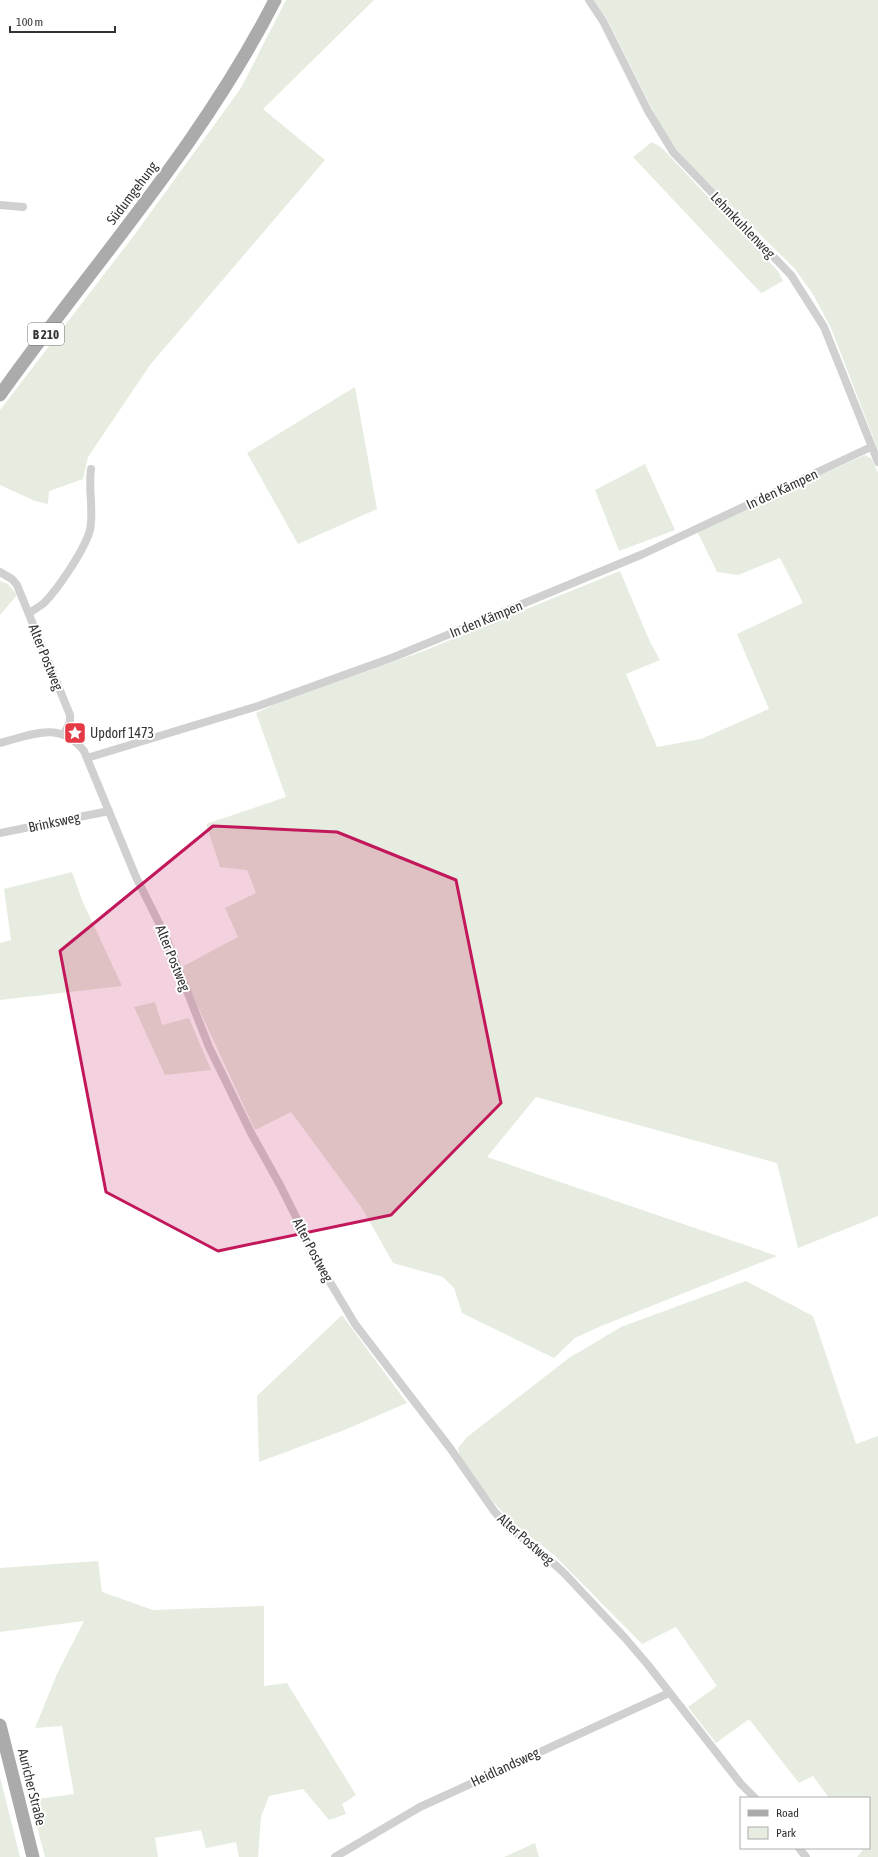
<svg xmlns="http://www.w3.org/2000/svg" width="878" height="1857" font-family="'Asap Condensed',sans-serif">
  <rect width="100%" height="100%" fill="#fff"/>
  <path fill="#e6ecdf" d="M 286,0 L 374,0 L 263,109 L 325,160 L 150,365 L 88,457 L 83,479 L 49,491 L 48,504 L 35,501 L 0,485 L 0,410 L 135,234 L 241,88 Z
    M 594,0 L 878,0 L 878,450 L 831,328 L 814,296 L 795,269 L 696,171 L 676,149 L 661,127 L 607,19 Z
    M 652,142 L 662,148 L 778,271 L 783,281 L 761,293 L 633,157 Z
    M 355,387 L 377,509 L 298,544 L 247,453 Z
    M 865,455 L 872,459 L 878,473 L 878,1216 L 798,1248 L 777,1163 L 536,1097 L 487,1157 L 777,1256 L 601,1326 L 575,1338 L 554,1358 L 462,1313 L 454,1288 L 443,1277 L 393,1263 L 362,1208 L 291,1112 L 255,1130 L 180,968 L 238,937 L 225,908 L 256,893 L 247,870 L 220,867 L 206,824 L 286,797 L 256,713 L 280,702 L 421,652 L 620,571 L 650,642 L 660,660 L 626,674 L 657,747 L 701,739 L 769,709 L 737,634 L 803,603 L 780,558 L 738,575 L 717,572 L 697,531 Z
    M 645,464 L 675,530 L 619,551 L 595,490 Z
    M 0,581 L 8,584 L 17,595 L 0,615 Z
    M 72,872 L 82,900 L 122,986 L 0,1000 L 0,943 L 11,940 L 4,889 Z
    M 155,1002 L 162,1025 L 189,1018 L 211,1070 L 165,1075 L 134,1007 Z
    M 746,1281 L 813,1316 L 856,1444 L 878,1436 L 878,1857 L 857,1857 L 864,1848 L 869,1848 L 869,1798 L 829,1798 L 813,1776 L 799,1783 L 749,1719 L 716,1743 L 688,1707 L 717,1686 L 676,1627 L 642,1644 L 554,1555 L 514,1524 L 492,1501 L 460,1458 L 458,1448 L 467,1437 L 569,1358 L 621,1327 Z
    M 342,1315 L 407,1403 L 342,1431 L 259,1462 L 257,1396 Z
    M 98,1561 L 102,1592 L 153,1610 L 264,1606 L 264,1686 L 287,1683 L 356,1795 L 342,1804 L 346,1814 L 329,1820 L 303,1789 L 269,1796 L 261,1817 L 258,1857 L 239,1857 L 236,1842 L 206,1848 L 201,1830 L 155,1838 L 158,1857 L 45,1857 L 30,1800 L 74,1794 L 62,1726 L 35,1728 L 57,1674 L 84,1621 L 0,1632 L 0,1568 Z
    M 0,1777 L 20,1857 L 0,1857 Z
    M 535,1843 L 539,1857 L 504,1857 Z"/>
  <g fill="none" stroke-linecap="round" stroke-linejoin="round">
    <path stroke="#d0d0d0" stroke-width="8" d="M 589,0 L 603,21 L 648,111 L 673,152 L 791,275 L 824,327 L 878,462
      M 0,205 L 23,207
      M 0,572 L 12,579 L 17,585 L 70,715 L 70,722 L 64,734
      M 29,613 C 34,610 39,607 44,603 C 58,589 85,549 90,530 C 94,511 88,489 91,469
      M 0,743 C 31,735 60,720 84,751 L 136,877 L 165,935 L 209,1047 L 251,1133 L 280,1185 L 321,1267 L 355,1324 L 450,1448 L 494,1511 L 508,1527 L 550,1560 L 565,1574 L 625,1638 L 648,1665 L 741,1784 L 755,1798
      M 87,758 L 258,706 L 394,657 L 643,554 L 871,447
      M 0,833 L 109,811
      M 799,1848 L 806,1857
      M 335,1857 L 420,1807 L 669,1693"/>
    <path stroke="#ababab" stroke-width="13" d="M 0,395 C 93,264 202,144 275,0
      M 0,1725 L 33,1857"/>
  </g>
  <path fill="#c2185b" fill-opacity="0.2" stroke="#c2185b" stroke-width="3" stroke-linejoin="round" d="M 213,826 L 337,832 L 456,880 L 501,1103 L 391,1215 L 218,1251 L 106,1192 L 60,951 Z"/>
  <defs>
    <g id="sight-square" transform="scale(1.15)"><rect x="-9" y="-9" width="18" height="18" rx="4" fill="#e63946" stroke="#fff"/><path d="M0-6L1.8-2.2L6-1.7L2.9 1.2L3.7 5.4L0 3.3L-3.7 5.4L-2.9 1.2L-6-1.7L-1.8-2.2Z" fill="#fff"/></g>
  </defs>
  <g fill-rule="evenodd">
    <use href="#sight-square" x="75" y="733"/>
  </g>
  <g text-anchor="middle" stroke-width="4" stroke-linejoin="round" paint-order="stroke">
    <rect fill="#fff" stroke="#707070" stroke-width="1" x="28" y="323" width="36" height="22" rx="3"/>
    <g font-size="13" font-weight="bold" fill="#333">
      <text x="46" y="339">B 210</text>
    </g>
    <g font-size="14" fill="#333" stroke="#fff">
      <text transform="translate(132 193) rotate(-53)" y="5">Südumgehung</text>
      <text transform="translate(743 225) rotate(46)" y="5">Lehmkuhlenweg</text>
      <text transform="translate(782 489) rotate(-25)" y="5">In den Kämpen</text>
      <text transform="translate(486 619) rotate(-22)" y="5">In den Kämpen</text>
      <text transform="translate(46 657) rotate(68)" y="5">Alter Postweg</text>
      <text transform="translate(54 822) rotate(-12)" y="5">Brinksweg</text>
      <text transform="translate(173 958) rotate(68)" y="5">Alter Postweg</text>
      <text transform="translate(313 1250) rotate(62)" y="5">Alter Postweg</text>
      <text transform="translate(526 1539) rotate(41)" y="5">Alter Postweg</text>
      <text transform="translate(505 1767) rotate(-25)" y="5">Heidlandsweg</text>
      <text transform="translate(32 1787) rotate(76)" y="5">Auricher Straße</text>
    </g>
    <g font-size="14" fill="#333" stroke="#fff" text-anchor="start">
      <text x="90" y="738">Updorf 1473</text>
    </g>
  </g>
  <rect x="740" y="1797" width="130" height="52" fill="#ffffff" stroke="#adadad"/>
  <rect x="748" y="1810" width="20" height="6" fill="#ababab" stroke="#adadad"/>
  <text x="776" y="1817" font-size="12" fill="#333333">Road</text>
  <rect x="748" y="1827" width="20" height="12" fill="#e6ecdf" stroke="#adadad"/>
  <text x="776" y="1837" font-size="12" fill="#333333">Park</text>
  <path d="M10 26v6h105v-6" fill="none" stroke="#333333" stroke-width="2"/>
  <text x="16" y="26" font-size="12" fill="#333333" stroke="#ffffff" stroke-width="3" paint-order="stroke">100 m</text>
</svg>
